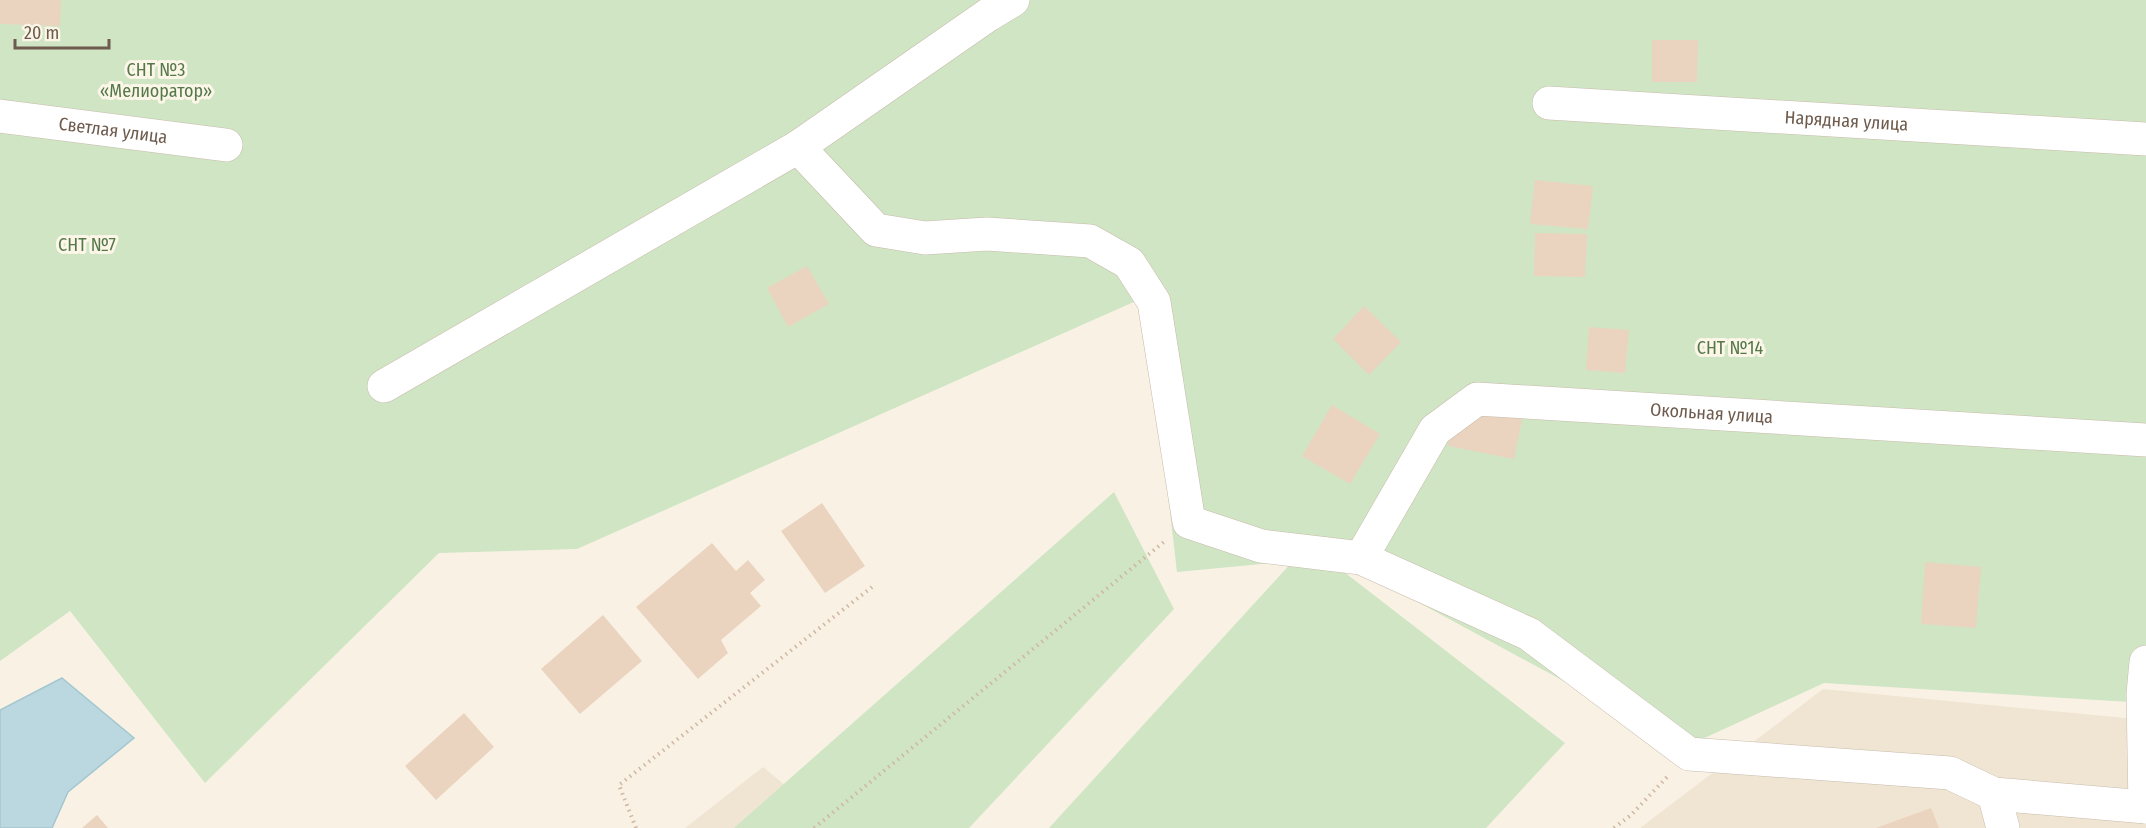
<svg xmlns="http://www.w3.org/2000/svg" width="2146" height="828" font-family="'Fira Sans Condensed',sans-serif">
  <rect width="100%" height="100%" fill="#f9f2e4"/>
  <path fill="#f0e5d3" d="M 1823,689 L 2146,720 L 2146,828 L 1640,828 Z
    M 763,767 L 837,828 L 685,828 Z"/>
  <path fill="#cfe5c4" d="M 0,0 L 2146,0 L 2146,703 L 1824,683 L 1685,747 L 1335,557 L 1326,558 L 1565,743 L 1486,828 L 1049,828 L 1293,561 L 1177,572 L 1145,297 L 577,549 L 439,553 L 205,783 L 70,611 L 0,661 Z
    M 1114,492 L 1174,609 L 969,828 L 734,828 Z"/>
  <path fill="#bbd8e0" stroke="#a3c6d0" stroke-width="1.5" d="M 62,678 L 134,738 L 68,792 L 52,828 L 0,828 L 0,710 Z"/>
  <path fill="#ebd4bf" d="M 0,0 L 61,0 L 60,26 L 0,24 Z
    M 1652,40 L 1698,40 L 1697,82 L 1652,82 Z
    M 1535,180 L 1593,186 L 1588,229 L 1530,224 Z
    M 1535,233 L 1587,234 L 1585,277 L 1534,276 Z
    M 807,266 L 829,304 L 788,327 L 767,288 Z
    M 1364,306 L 1401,342 L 1369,375 L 1333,339 Z
    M 1589,327 L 1629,330 L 1625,373 L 1586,370 Z
    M 1332,405 L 1380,434 L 1350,484 L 1302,456 Z
    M 1455,407 L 1522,419 L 1514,459 L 1448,446 Z
    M 822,503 L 865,566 L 825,593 L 781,531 Z
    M 712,543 L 736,571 L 748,560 L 765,580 L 750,593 L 761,606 L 721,640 L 728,653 L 698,679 L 636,607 Z
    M 1925,562 L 1981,567 L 1976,628 L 1921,624 Z
    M 603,615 L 642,661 L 580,714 L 541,669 Z
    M 464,713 L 494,747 L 436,800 L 405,766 Z
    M 1931,808 L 1939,828 L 1876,828 Z
    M 97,815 L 108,828 L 82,828 Z"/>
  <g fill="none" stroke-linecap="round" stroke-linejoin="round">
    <g stroke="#c8bbac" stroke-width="34">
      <g id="minor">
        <path id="s1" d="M 1549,103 L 2146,139"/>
        <path id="s2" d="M 0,116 L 226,145"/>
        <path d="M 798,147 L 876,230 L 925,238 L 987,234 L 1090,241 L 1129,263 L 1154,302 L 1189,522 L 1261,546 L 1361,558 L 1529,634 L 1689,754 L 1950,773 L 1994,794 L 2146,807"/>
        <path d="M 384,386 L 798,147 L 988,15 L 1013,0"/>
        <path id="s3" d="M 1361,558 L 1435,430 L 1477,399 L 2146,440"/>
        <path d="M 1994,794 L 2003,828"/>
        <path d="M 2145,807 L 2143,694 L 2146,662"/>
      </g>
    </g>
    <path stroke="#cfb7a2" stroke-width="4" stroke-dasharray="1.5 4.5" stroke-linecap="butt" d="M 636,828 L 619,785 L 872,587
      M 814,828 L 1165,541
      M 1614,828 L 1631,815 L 1668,776"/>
    <use href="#minor" stroke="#fff" stroke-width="33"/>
  </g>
  <g text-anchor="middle" stroke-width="6" stroke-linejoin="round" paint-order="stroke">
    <g font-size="18" fill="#547949" stroke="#fcf6e9">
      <text x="156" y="76">СНТ №3<tspan x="156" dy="21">«Мелиоратор»</tspan></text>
      <text x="87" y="251">СНТ №7</text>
      <text x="1730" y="354">СНТ №14</text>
    </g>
    <g font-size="18" fill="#6e5b4d" stroke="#fcf6e9">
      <text dy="6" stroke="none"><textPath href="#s1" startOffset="298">Нарядная улица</textPath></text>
      <text dy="6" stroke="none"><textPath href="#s2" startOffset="114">Светлая улица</textPath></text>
      <text dy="6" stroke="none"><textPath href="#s3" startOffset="435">Окольная улица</textPath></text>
    </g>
  </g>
  <path d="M15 39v9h94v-9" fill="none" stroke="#6e5b4d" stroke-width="3"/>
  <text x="24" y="39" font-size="18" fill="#6e5b4d" stroke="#fcf6e9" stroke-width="4.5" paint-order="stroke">20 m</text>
</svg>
